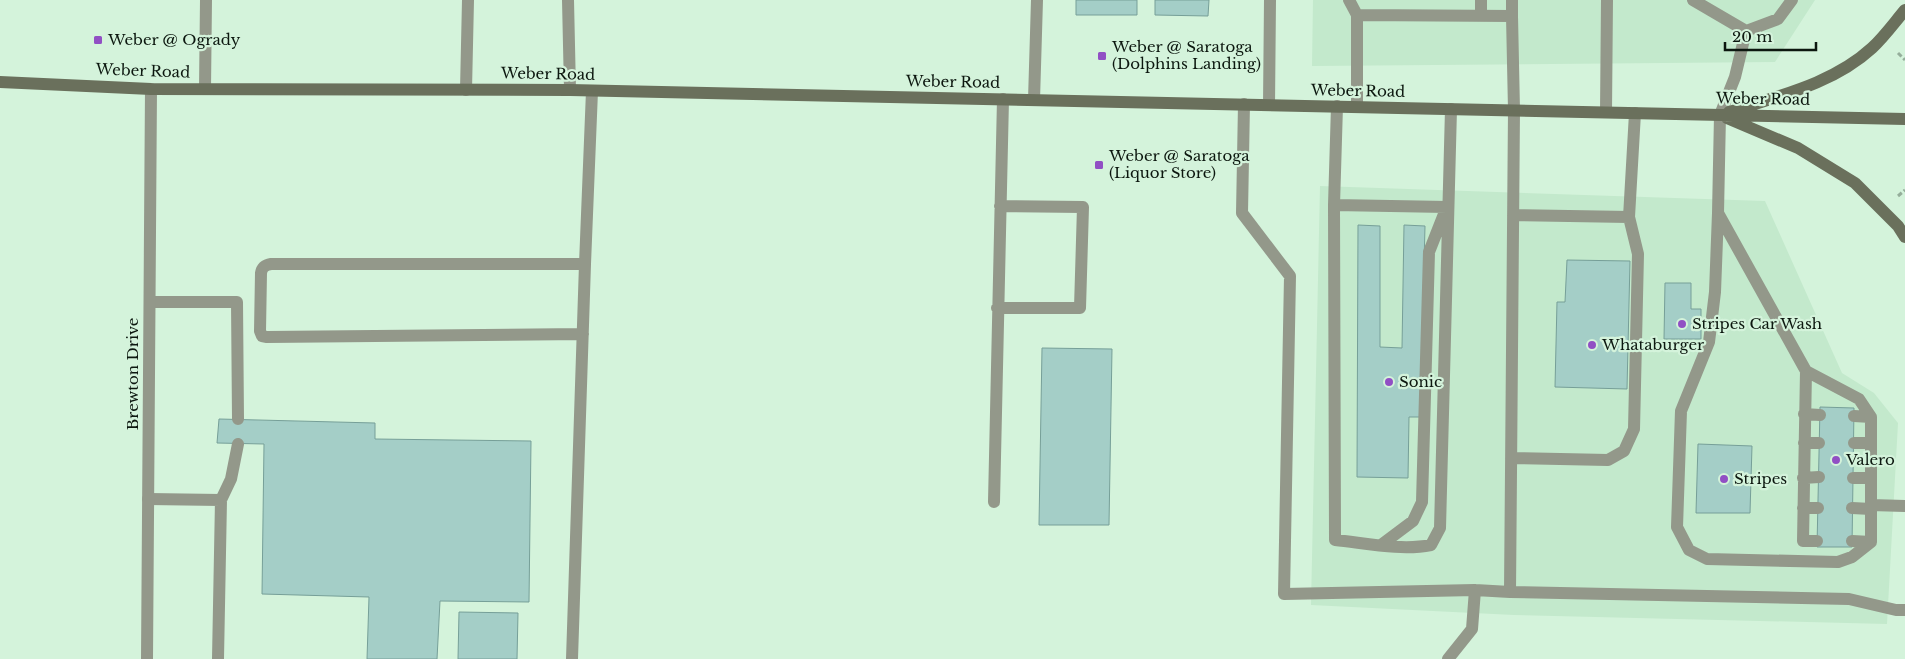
<svg xmlns="http://www.w3.org/2000/svg" width="1905" height="659" font-family="'Libre Baskerville',serif">
  <rect width="100%" height="100%" fill="#d4f3db"/>
  <path fill="#c3e9cc" d="M 1313,0 L 1815,0 L 1775,62 L 1312,66 Z
    M 1320,186 L 1765,201 L 1842,373 L 1874,393 L 1898,423 L 1887,624 L 1514,615 L 1311,605 Z"/>
  <path fill="#a4cec7" stroke="#769f98" d="M 1076,0 L 1137,0 L 1137,15 L 1076,15 Z
    M 1155,0 L 1209,0 L 1208,16 L 1155,15 Z
    M 1358,225 L 1380,226 L 1380,347 L 1402,348 L 1404,225 L 1425,226 L 1420,417 L 1409,417 L 1408,478 L 1357,477 Z
    M 1567,260 L 1630,261 L 1627,389 L 1555,387 L 1557,302 L 1565,302 Z
    M 1665,283 L 1691,283 L 1691,309 L 1701,309 L 1701,339 L 1664,339 Z
    M 1042,348 L 1112,349 L 1109,525 L 1039,525 Z
    M 1820,407 L 1854,408 L 1852,547 L 1817,547 Z
    M 219,419 L 375,423 L 375,439 L 531,441 L 529,602 L 440,601 L 437,659 L 367,659 L 369,597 L 262,594 L 264,444 L 217,443 Z
    M 1698,444 L 1752,446 L 1750,513 L 1696,513 Z
    M 459,612 L 518,613 L 517,659 L 458,659 Z"/>
  <g fill="none" stroke-linecap="round" stroke-linejoin="round">
    <path stroke="#95ae9b" stroke-width="3" stroke-dasharray="5 2.5" stroke-linecap="butt" d="M 1898,53 L 1905,60
      M 1898,196 L 1905,190"/>
    <path stroke="#93988a" stroke-width="12" d="M 1349,0 L 1357,15
      M 1512,0 L 1512,16
      M 1693,0 L 1746,31
      M 1481,16 L 1481,0
      M 1746,31 L 1778,19 L 1792,0
      M 205,89 L 206,0
      M 466,90 L 468,0
      M 1034,100 L 1037,0
      M 1244,104 L 1242,213 L 1290,276 L 1284,594 L 1475,590 L 1510,592
      M 1269,105 L 1270,0
      M 1337,106 L 1334,205 L 1335,540 C 1365,543 1401,551 1431,545 L 1440,528 L 1451,109
      M 1357,107 L 1357,15 L 1512,16 L 1514,110 L 1510,592 L 1849,599 L 1896,610 L 1905,610
      M 1606,112 L 1607,0
      M 1334,205 L 1447,207
      M 1718,213 L 1715,292 L 1709,342 L 1681,411 L 1677,527 L 1689,550 L 1707,559 L 1838,562 L 1852,557 L 1871,542 L 1871,417 L 1859,399 L 1806,371 L 1718,213 L 1720,115 L 1735,77 L 1746,31
      M 1513,215 L 1629,217
      M 150,302 L 237,302 L 238,419
      M 997,308 L 1080,308 L 1083,207 L 1000,206
      M 583,334 L 267,337 L 262,336 L 260,331 L 261,273 C 262,267 265,265 271,264 L 585,264 L 592,91
      M 1806,371 L 1803,541 L 1817,541
      M 1804,414 L 1820,415
      M 1854,416 L 1871,417
      M 1804,443 L 1819,443
      M 1854,443 L 1871,443
      M 1511,458 L 1608,460 L 1624,451 L 1634,429 L 1638,254 L 1629,217 L 1635,113
      M 1803,478 L 1819,477
      M 1853,478 L 1871,478
      M 148,499 L 221,500 L 218,659
      M 221,500 L 231,479 L 238,444
      M 994,502 L 1003,99
      M 1871,505 L 1905,506
      M 1803,508 L 1818,508
      M 1852,508 L 1871,509
      M 1852,541 L 1871,542
      M 1381,545 L 1413,521 L 1422,502 L 1429,252 L 1444,214
      M 572,659 L 585,264
      M 1448,659 L 1472,629 L 1475,590"/>
    <path stroke="#93988a" stroke-width="12" d="M 568,0 L 570,90
      M 147,659 L 151,89"/>
    <path stroke="#6a705c" stroke-width="12" d="M 0,82 L 151,89 L 570,90 L 1905,119
      M 1729,112 C 1778,96 1833,84 1872,48 C 1884,37 1894,23 1905,10
      M 1727,118 L 1798,148 L 1855,183 L 1898,226 L 1905,237"/>
  </g>
  <g fill="#914fc4" stroke="#d4f3db" stroke-width="2">
    <rect x="93" y="35" width="10" height="10" rx="2.5"/>
    <rect x="1097" y="51" width="10" height="10" rx="2.5"/>
    <rect x="1094" y="160" width="10" height="10" rx="2.5"/>
    <circle cx="1682" cy="324" r="5"/>
    <circle cx="1592" cy="345" r="5"/>
    <circle cx="1389" cy="382" r="5"/>
    <circle cx="1836" cy="460" r="5"/>
    <circle cx="1724" cy="479" r="5"/>
  </g>
  <g text-anchor="middle" stroke-width="4.5" stroke-linejoin="round" paint-order="stroke">
    <g font-size="15" fill="#0c170f" stroke="#d4f3db" text-anchor="start">
      <text x="108" y="45">Weber @ Ogrady</text>
      <text x="1112" y="52">Weber @ Saratoga<tspan x="1112" dy="17">(Dolphins Landing)</tspan></text>
      <text x="1109" y="161">Weber @ Saratoga<tspan x="1109" dy="17">(Liquor Store)</tspan></text>
      <text x="1692" y="329">Stripes Car Wash</text>
      <text x="1602" y="350">Whataburger</text>
      <text x="1399" y="387">Sonic</text>
      <text x="1846" y="465">Valero</text>
      <text x="1734" y="484">Stripes</text>
    </g>
    <g font-size="15" fill="#0c170f" stroke="#d4f3db">
      <text transform="translate(143 71) rotate(2)" y="5">Weber Road</text>
      <text transform="translate(548 74) rotate(1)" y="5">Weber Road</text>
      <text transform="translate(953 82) rotate(1)" y="5">Weber Road</text>
      <text transform="translate(1358 91) rotate(1)" y="5">Weber Road</text>
      <text transform="translate(1763 99) rotate(1)" y="5">Weber Road</text>
      <text transform="translate(133 374) rotate(-90)" y="5">Brewton Drive</text>
    </g>
  </g>
  <path d="M1725 42v8h91v-8" fill="none" stroke="#0c170f" stroke-width="2.5"/>
  <text x="1732" y="42" font-size="15" fill="#0c170f" stroke="#d4f3db" stroke-width="4" paint-order="stroke">20 m</text>
</svg>
